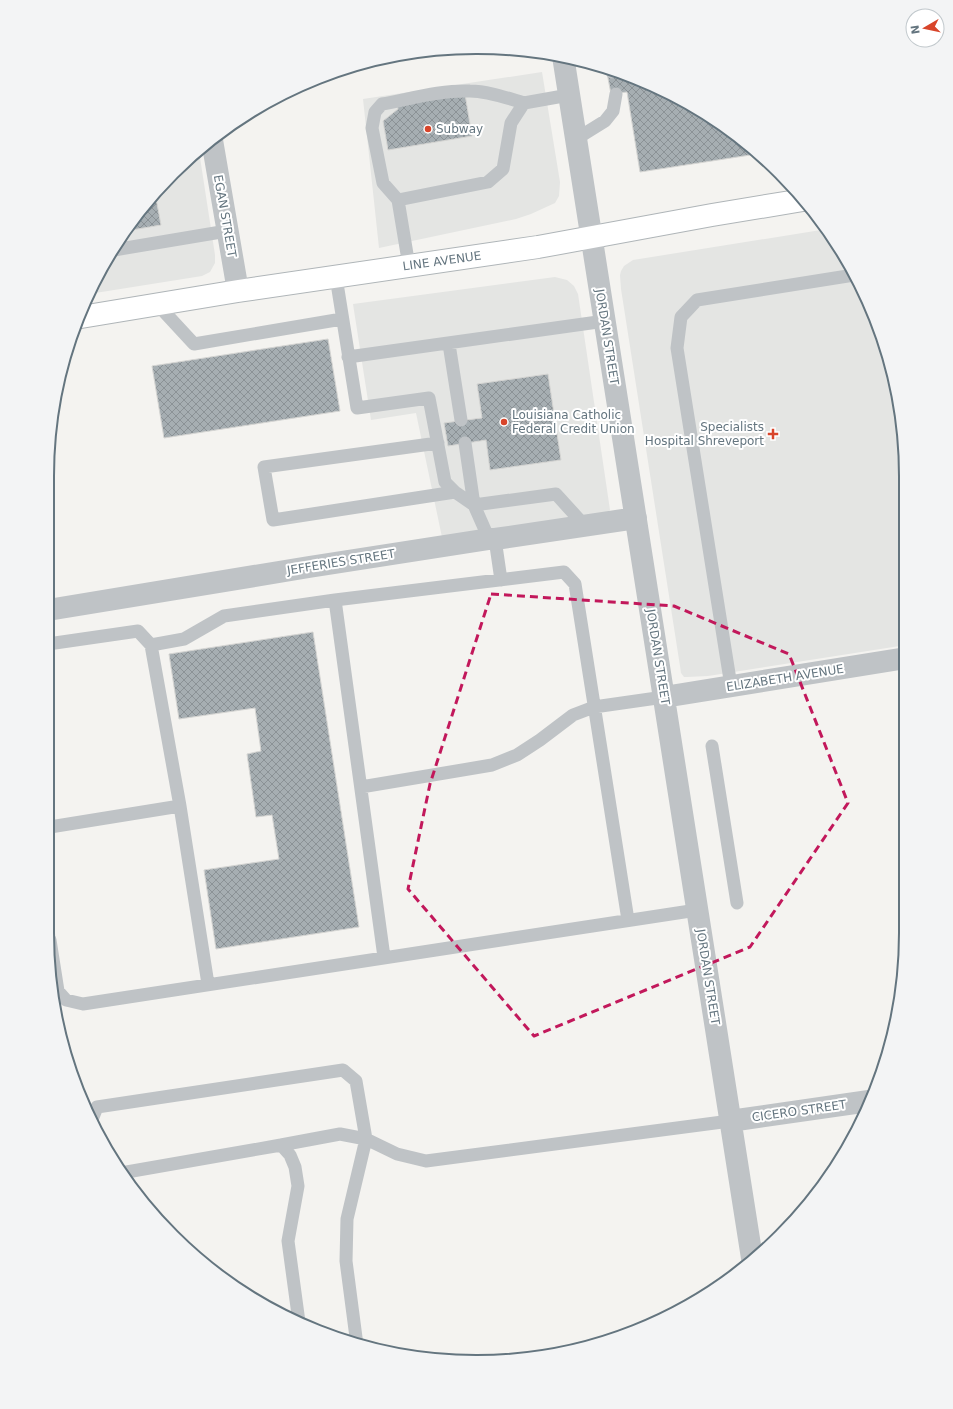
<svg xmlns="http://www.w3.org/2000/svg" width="953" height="1409" font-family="'DejaVu Sans',sans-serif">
  <defs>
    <pattern id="building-cross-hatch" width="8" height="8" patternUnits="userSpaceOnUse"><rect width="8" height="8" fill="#a6aeb2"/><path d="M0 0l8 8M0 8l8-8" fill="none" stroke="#8b9296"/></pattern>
  </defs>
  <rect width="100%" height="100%" fill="#f4f3f0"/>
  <path fill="#e4e5e3" d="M 542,72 L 560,182 L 559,196 L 555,203 L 531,214 L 516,219 L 379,248 L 363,99 Z
    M 199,151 L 215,255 L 215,263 L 210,272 L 202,276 L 89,294 L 91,286 L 136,215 L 173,173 Z
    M 827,229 L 833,238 L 873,312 L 898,392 L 906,477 L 906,645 L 708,676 L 687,677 L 684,677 L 681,673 L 680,666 L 621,289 L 620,275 L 621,271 L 624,266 L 633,260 Z
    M 555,277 L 567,280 L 574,286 L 578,294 L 610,510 L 608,512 L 443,542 L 416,413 L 371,420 L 353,304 Z"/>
  <path fill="url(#building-cross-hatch)" stroke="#d5d5d3" d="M 614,72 L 641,80 L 715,119 L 757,154 L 640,172 L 627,92 L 611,94 L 607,73 Z
    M 465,94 L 472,136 L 388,150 L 383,121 L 398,109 L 397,105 Z
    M 155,193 L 161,225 L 126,231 L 136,215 Z
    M 328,339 L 340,411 L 164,438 L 152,366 Z
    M 548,374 L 561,460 L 490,470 L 486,440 L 448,446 L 444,423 L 482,418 L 477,384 Z
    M 313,632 L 359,927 L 216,949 L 204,870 L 279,859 L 272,815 L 256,817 L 247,754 L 261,751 L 255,708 L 179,719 L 169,654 Z"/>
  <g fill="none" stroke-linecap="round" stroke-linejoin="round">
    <g stroke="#afb5b8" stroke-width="24">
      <path id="secondary" d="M 81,317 L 238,291 L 538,247 L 712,215 L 803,200"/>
    </g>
    <path stroke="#bfc3c6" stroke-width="13" d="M 612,71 L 612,72
      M 576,139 L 605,121 L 613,111 L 616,94
      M 398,200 L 383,183 L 372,128 L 375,112 L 382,104 C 410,99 441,90 470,91 C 488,91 507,98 524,103
      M 114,250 L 227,231
      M 409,266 L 398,200 L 488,182 L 503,169 L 511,123 L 524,103 L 569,95
      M 336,277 L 357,408 L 429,398 L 445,482 L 455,492 L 474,505
      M 157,304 L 194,344 L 342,319
      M 449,344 L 461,420
      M 348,357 L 605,321
      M 438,443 L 264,467 L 273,520 L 455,492
      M 465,443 L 474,505
      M 489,539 L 474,505 L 556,494 L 585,526
      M 495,539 L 501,580
      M 48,644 L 138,631 L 151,645 L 180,806 L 208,984
      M 151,645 L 184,639 L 224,616 L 335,600
      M 731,686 L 677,348 L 681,317 L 697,300 L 854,275
      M 712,746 L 737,903
      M 361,787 L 492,765 L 517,755 L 540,740 L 573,715 L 594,707 L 664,697
      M 50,827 L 180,806
      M 50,940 L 58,991 L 66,1000 L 83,1004 L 697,910
      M 384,957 L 335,600 L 564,572 L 575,584 L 628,920
      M 93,1117 L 97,1107 L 343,1070 L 356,1081 L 366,1139 L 340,1134 L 281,1145
      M 121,1173 L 281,1145 L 290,1155 L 295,1167 L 298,1186 L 288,1241 L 299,1322
      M 357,1345 L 346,1261 L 347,1219 L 366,1139 L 397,1154 L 426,1161 L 730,1121"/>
    <path stroke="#bfc3c6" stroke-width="22" d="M 563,56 L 752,1258
      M 212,140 L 238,291
      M 48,610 L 309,567 L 489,539 L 495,539 L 636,518
      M 664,697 L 906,658
      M 730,1121 L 869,1101"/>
    <use href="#secondary" stroke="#fff" stroke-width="22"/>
  </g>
  <path fill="none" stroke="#c2185b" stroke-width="3" stroke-dasharray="8 5" stroke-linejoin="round" d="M 491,594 L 674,606 L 789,654 L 848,803 L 750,947 L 534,1036 L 408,889 L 430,784 Z"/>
  <g fill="#d8452b" stroke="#fff" stroke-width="1.5">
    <circle cx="428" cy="129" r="4"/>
    <circle cx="504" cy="422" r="4"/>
    <path d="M771 428h4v4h4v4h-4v4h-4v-4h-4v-4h4z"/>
  </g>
  <g text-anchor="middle" stroke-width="4" stroke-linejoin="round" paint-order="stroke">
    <g font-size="12" fill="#64757f" stroke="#fff" text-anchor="start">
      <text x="436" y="133">Subway</text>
      <text x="512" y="419">Louisiana Catholic<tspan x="512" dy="14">Federal Credit Union</tspan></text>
      <text x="764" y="431" text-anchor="end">Specialists<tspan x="764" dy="14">Hospital Shreveport</tspan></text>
    </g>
    <g font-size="12" fill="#64757f" stroke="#fff">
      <text transform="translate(225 216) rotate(80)" y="4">EGAN STREET</text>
      <text transform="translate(442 261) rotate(-8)" y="4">LINE AVENUE</text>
      <text transform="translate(607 337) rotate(81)" y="4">JORDAN STREET</text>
      <text transform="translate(341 562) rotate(-9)" y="4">JEFFERIES STREET</text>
      <text transform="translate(658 657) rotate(81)" y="4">JORDAN STREET</text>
      <text transform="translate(785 678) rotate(-9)" y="4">ELIZABETH AVENUE</text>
      <text transform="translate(708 977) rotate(81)" y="4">JORDAN STREET</text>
      <text transform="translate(799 1111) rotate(-8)" y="4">CICERO STREET</text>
    </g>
  </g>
  <path d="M0 0H953V1409H0ZM476 54H477A422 422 0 0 1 899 476V933A422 422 0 0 1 477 1355H476A422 422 0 0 1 54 933V476A422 422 0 0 1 476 54Z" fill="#f3f4f5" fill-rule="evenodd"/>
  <path fill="none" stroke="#64757f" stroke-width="2" d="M476 54H477A422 422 0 0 1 899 476V933A422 422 0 0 1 477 1355H476A422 422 0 0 1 54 933V476A422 422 0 0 1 476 54Z"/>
  <g transform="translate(925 28) rotate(261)"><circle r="19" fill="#ffffff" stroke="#c1c8cc"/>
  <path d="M0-3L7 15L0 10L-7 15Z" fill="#d8452b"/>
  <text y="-6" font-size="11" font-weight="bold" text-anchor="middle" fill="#64757f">N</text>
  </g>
</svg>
